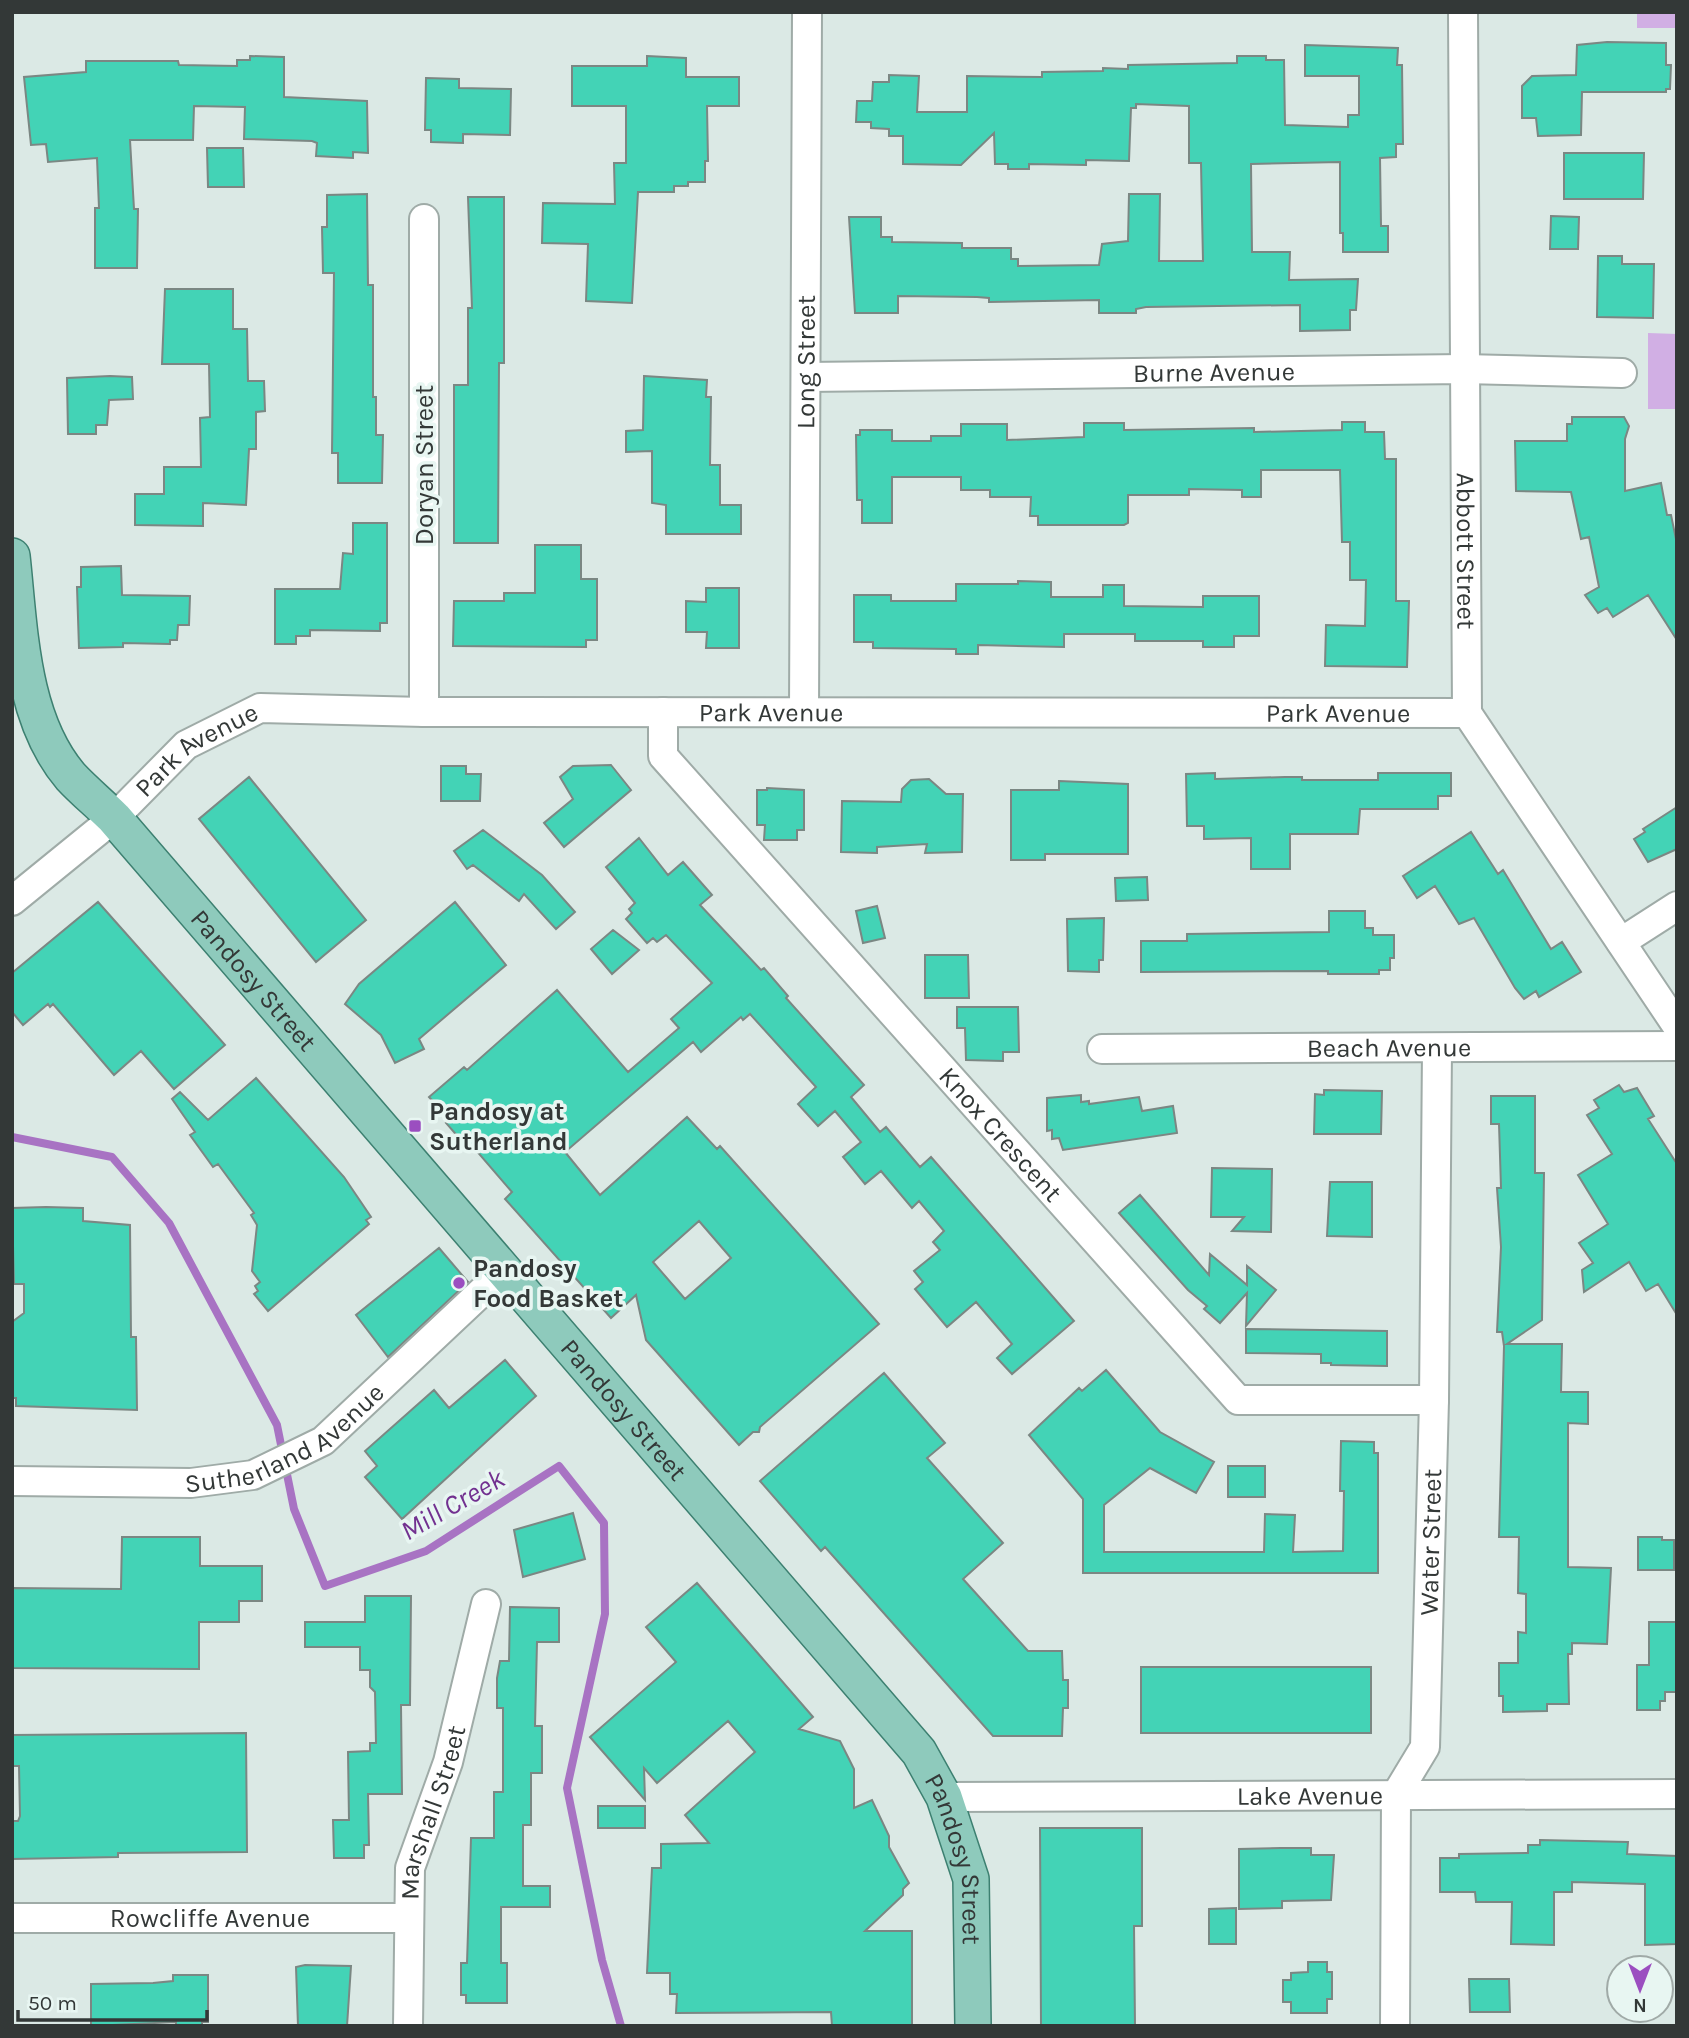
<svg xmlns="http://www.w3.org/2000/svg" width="1689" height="2038" font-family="Karla,sans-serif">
  <rect width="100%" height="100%" fill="#dbe9e5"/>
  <path fill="#d1afe4" d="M 1637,12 L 1677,12 L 1677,28 L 1637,28 Z
    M 1648,333 L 1677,334 L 1677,409 L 1648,409 Z"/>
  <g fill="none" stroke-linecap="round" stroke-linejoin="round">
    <path stroke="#a873c3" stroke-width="8" d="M 12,1137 L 112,1157 L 169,1223 L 277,1425 L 294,1509 L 325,1586 L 426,1551 L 559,1466 L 604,1523 L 605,1614 L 567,1788 L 602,1960 L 621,2026"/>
  </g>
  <path fill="#43d3b6" stroke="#7b8783" stroke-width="2" fill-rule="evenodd" d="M 1607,42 L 1666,43 L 1666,65 L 1671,65 L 1670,89 L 1666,89 L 1666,92 L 1582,92 L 1581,135 L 1538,136 L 1536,118 L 1522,118 L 1522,86 L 1532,76 L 1576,75 L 1577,45 Z
    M 1305,45 L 1398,48 L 1397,65 L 1402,65 L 1403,144 L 1396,144 L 1396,157 L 1380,158 L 1381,226 L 1388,226 L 1388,252 L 1343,252 L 1343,233 L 1340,233 L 1340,162 L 1251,164 L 1252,252 L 1290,252 L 1289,280 L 1358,279 L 1356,310 L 1350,310 L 1350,330 L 1300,331 L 1300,305 L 1146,307 L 1136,309 L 1136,313 L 1099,313 L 1099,300 L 989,302 L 989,298 L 977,297 L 898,296 L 898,313 L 855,313 L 849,217 L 881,217 L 881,237 L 892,237 L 892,242 L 962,243 L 962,248 L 1011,248 L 1011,259 L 1018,259 L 1018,266 L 1099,265 L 1102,244 L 1128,241 L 1129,194 L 1160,194 L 1159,261 L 1203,261 L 1201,163 L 1189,163 L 1189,106 L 1136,104 L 1136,108 L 1131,108 L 1129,161 L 1086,160 L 1086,165 L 1029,164 L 1029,169 L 1008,169 L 1008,164 L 995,164 L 994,133 L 961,165 L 903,164 L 903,136 L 889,136 L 889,129 L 871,128 L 871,122 L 856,122 L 857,101 L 872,101 L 873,82 L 889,82 L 889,75 L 919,76 L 917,112 L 967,112 L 967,76 L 1042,77 L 1042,72 L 1103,71 L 1103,68 L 1128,69 L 1128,65 L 1237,63 L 1237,56 L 1266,56 L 1266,60 L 1284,60 L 1285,125 L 1348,127 L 1348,115 L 1359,115 L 1359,76 L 1305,76 Z
    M 250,56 L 284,57 L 284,97 L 367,101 L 368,153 L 353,152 L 353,158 L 316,156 L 317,143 L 312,141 L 244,139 L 245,107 L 194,106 L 193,140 L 130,140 L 134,209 L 138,209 L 137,268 L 95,268 L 95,208 L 99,208 L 97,158 L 48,162 L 46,144 L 31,145 L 24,77 L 86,72 L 86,61 L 178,61 L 179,65 L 237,66 L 237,60 L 250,60 Z
    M 647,56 L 686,58 L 686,77 L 739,77 L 739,106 L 707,106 L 708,161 L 705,161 L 705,182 L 688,182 L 688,186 L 674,186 L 674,192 L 638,192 L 632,303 L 586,301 L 588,244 L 542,243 L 543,203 L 615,204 L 614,163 L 626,163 L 626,106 L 572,106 L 572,66 L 647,66 Z
    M 426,78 L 459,79 L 459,88 L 511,89 L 510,135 L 463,134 L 463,143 L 431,142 L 431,130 L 425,130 Z
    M 207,148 L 243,148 L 244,187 L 208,187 Z
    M 1564,153 L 1644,153 L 1643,199 L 1564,199 Z
    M 367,194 L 368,285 L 373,285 L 373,397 L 376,397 L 376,435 L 383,435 L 382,483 L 338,483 L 338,453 L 332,453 L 334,273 L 323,273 L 322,227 L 327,227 L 327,195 Z
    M 468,197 L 504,197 L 504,363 L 499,363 L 498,543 L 454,543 L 454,385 L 468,385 L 468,308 L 472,308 Z
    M 1551,216 L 1579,217 L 1578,249 L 1550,249 Z
    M 1598,256 L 1622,256 L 1622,264 L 1654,264 L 1653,318 L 1597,317 Z
    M 165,289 L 233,289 L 233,329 L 247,329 L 248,381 L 264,381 L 265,411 L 256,412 L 256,449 L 249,449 L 246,505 L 203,503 L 203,526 L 135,525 L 135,494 L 164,494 L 164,467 L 201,467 L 200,418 L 210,417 L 209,364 L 162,364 Z
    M 110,376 L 132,377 L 133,399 L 109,400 L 107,425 L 96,425 L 96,434 L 68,434 L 67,378 Z
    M 644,376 L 707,380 L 706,397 L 711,397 L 710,465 L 720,465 L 720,505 L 741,505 L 741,534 L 666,534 L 666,505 L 652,503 L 652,451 L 626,452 L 626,431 L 643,430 Z
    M 1572,417 L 1624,417 L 1629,426 L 1625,439 L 1625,491 L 1661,483 L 1667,515 L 1671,515 L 1677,544 L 1677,640 L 1648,595 L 1613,617 L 1607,608 L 1598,613 L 1585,595 L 1599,587 L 1589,537 L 1581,539 L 1571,492 L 1516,491 L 1515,441 L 1567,441 L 1567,424 L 1572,424 Z
    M 1342,422 L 1365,422 L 1365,432 L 1384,432 L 1385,459 L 1396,459 L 1396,601 L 1409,601 L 1407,667 L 1325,666 L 1326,625 L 1365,626 L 1366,580 L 1350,580 L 1350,542 L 1342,542 L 1340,470 L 1261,470 L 1261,497 L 1242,497 L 1242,490 L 1189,489 L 1189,495 L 1128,495 L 1128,523 L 1124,525 L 1038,525 L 1038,516 L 1030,516 L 1031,497 L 990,497 L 990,490 L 961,490 L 961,477 L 892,477 L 892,523 L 862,523 L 862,500 L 857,500 L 856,435 L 860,435 L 860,430 L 892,430 L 892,441 L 931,441 L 931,436 L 961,436 L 961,424 L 1007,424 L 1007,440 L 1084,437 L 1084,423 L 1124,423 L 1124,430 L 1254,428 L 1254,432 L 1342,430 Z
    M 353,523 L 387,523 L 387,623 L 380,623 L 380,631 L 310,630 L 310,636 L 296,636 L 296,644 L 275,644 L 275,589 L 340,589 L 343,553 L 353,554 Z
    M 535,545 L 581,545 L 581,579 L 597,579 L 597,640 L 586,640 L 586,647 L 453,646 L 454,601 L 504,601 L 504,593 L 535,593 Z
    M 121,566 L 122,595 L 190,596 L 189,625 L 178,625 L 177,640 L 170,640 L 170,644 L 123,643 L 123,647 L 79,648 L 77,587 L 81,587 L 81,567 Z
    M 1018,581 L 1051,582 L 1051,597 L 1103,597 L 1103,585 L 1124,585 L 1124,606 L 1203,607 L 1203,596 L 1259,596 L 1259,636 L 1234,636 L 1234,647 L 1203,647 L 1203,641 L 1135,641 L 1135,634 L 1064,634 L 1064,647 L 978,645 L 978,654 L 956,654 L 956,649 L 873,648 L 873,642 L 854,642 L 854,595 L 891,595 L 891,601 L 956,601 L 956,584 L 1018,584 Z
    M 706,588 L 739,588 L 739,648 L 706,648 L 707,632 L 686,632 L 686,601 L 706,602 Z
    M 611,765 L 631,790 L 564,847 L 544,823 L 573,799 L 560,777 L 573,766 Z
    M 441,766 L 466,766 L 466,774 L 481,774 L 480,801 L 441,801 Z
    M 1215,773 L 1215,779 L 1285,777 L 1302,777 L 1302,780 L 1378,780 L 1378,773 L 1451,773 L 1451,796 L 1438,796 L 1438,809 L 1360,809 L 1358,834 L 1290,834 L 1290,869 L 1251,869 L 1251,838 L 1204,839 L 1204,826 L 1187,826 L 1186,774 Z
    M 249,777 L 366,920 L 316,962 L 199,819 Z
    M 929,779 L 946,794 L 963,794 L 962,852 L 925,853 L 927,844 L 877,847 L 877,853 L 841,852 L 842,801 L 901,802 L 902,789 L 911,780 Z
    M 1059,781 L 1128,784 L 1128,854 L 1045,854 L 1045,860 L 1011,860 L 1011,790 L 1059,790 Z
    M 767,788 L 804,790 L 804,830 L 797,830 L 797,840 L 764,840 L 765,825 L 757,825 L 757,790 L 767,790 Z
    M 1677,807 L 1677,849 L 1648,862 L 1634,839 L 1645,832 L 1643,829 Z
    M 483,830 L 542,875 L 575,912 L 556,929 L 524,894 L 519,901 L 473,865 L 467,869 L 454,851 Z
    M 1471,832 L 1498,874 L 1503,870 L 1551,949 L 1562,942 L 1581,972 L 1539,997 L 1536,991 L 1524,999 L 1515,988 L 1474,918 L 1459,924 L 1435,886 L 1417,898 L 1403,876 Z
    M 639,838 L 668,875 L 683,862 L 712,895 L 700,905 L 761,970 L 764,968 L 788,996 L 786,998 L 864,1085 L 851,1097 L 880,1132 L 886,1127 L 920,1167 L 931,1157 L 1074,1321 L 1012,1374 L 997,1358 L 1012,1344 L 976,1302 L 947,1327 L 915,1289 L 923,1282 L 914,1271 L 940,1250 L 933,1242 L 944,1231 L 919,1201 L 912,1208 L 881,1171 L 865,1184 L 843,1157 L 861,1142 L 835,1111 L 818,1126 L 798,1104 L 816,1087 L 750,1014 L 743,1020 L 741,1017 L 701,1052 L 693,1042 L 565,1152 L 600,1195 L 687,1117 L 717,1149 L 720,1146 L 879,1324 L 760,1427 L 759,1432 L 753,1432 L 739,1445 L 646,1340 L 636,1295 L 611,1318 L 505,1199 L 512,1192 L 469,1142 L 466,1146 L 446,1123 L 450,1120 L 429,1097 L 464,1067 L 467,1070 L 557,990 L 628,1072 L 679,1028 L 671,1019 L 712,983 L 666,935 L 657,942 L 653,938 L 647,943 L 626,919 L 632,913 L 629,909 L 635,903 L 606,867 ZM 699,1221 L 731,1258 L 685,1299 L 653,1262 Z
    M 1147,877 L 1148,900 L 1116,901 L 1115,878 Z
    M 98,902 L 225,1045 L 174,1089 L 141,1051 L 114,1075 L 53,1004 L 50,1007 L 48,1004 L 23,1025 L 12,1012 L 12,973 Z
    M 455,902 L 506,965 L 419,1039 L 424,1049 L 395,1063 L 381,1035 L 345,1004 L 359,984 Z
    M 877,906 L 885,938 L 863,943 L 856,911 Z
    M 1329,911 L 1365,911 L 1365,928 L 1373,928 L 1373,935 L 1394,935 L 1394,958 L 1390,958 L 1390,970 L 1379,970 L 1379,974 L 1328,974 L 1328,971 L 1141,972 L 1141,941 L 1187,941 L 1187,934 L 1329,932 Z
    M 1104,918 L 1103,960 L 1099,960 L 1099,972 L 1068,971 L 1067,919 Z
    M 613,930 L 639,950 L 612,974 L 591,949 Z
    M 925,955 L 968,955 L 969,998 L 925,998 Z
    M 957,1007 L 1018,1007 L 1019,1052 L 1003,1052 L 1003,1061 L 966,1060 L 965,1028 L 957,1028 Z
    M 256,1078 L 344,1177 L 371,1217 L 366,1220 L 369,1224 L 268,1311 L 254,1294 L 258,1291 L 255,1286 L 260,1282 L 252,1271 L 257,1225 L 251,1215 L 254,1213 L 218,1164 L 213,1167 L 190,1135 L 195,1132 L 172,1099 L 180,1092 L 208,1120 Z
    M 1619,1085 L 1624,1092 L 1637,1088 L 1654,1116 L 1648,1119 L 1677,1164 L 1677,1315 L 1658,1284 L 1646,1291 L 1629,1262 L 1584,1292 L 1582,1270 L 1593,1263 L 1579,1243 L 1608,1224 L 1578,1175 L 1612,1154 L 1587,1115 L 1599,1108 L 1594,1100 Z
    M 1324,1090 L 1382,1091 L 1381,1134 L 1314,1134 L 1315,1094 L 1324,1095 Z
    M 1081,1095 L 1081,1102 L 1089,1101 L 1089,1104 L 1139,1097 L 1142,1111 L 1173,1106 L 1177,1133 L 1063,1150 L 1059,1138 L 1052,1139 L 1052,1130 L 1047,1131 L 1047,1098 Z
    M 1491,1096 L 1535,1096 L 1535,1173 L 1544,1173 L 1542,1320 L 1507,1344 L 1562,1344 L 1561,1392 L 1588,1392 L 1588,1424 L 1568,1423 L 1568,1567 L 1611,1568 L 1607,1644 L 1572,1643 L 1572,1654 L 1568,1654 L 1569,1704 L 1547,1704 L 1547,1711 L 1503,1712 L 1503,1696 L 1499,1696 L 1499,1663 L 1518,1663 L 1518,1632 L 1526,1633 L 1526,1594 L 1518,1593 L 1519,1537 L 1499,1537 L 1504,1346 L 1502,1332 L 1497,1332 L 1501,1247 L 1497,1188 L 1501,1188 L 1499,1124 L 1491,1124 Z
    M 1212,1168 L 1272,1169 L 1271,1232 L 1232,1231 L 1244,1217 L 1211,1217 Z
    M 1330,1182 L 1372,1182 L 1372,1237 L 1327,1236 Z
    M 1140,1195 L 1209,1275 L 1210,1254 L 1247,1285 L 1247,1266 L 1276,1290 L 1246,1326 L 1247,1293 L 1220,1323 L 1204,1309 L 1207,1306 L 1188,1290 L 1119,1213 Z
    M 46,1207 L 83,1208 L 83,1221 L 130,1225 L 131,1337 L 136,1337 L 137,1410 L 16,1406 L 16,1398 L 12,1398 L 12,1322 L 24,1313 L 24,1284 L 14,1284 L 12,1208 Z
    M 439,1248 L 468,1282 L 388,1357 L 356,1315 Z
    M 1246,1329 L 1387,1331 L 1387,1366 L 1331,1365 L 1331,1363 L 1321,1363 L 1321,1354 L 1246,1353 Z
    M 505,1360 L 536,1396 L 402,1519 L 365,1477 L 377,1466 L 365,1451 L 434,1390 L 449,1408 Z
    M 1106,1370 L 1160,1432 L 1214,1462 L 1196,1493 L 1150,1468 L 1104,1505 L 1104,1552 L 1264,1552 L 1265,1514 L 1295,1515 L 1293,1552 L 1343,1551 L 1344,1491 L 1340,1491 L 1341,1441 L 1374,1442 L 1374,1453 L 1378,1453 L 1378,1573 L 1083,1573 L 1083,1499 L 1029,1435 L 1079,1388 L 1082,1391 Z
    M 884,1373 L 945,1443 L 927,1458 L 1003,1543 L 963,1579 L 1028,1651 L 1062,1651 L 1063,1680 L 1068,1680 L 1068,1708 L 1063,1708 L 1062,1736 L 993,1736 L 825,1547 L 821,1551 L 760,1481 Z
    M 1228,1466 L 1265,1466 L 1265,1497 L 1228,1497 Z
    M 573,1513 L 585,1559 L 523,1577 L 514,1530 Z
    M 122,1537 L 200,1537 L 200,1566 L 262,1566 L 262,1601 L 239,1601 L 239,1622 L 199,1622 L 199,1669 L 12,1668 L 12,1588 L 121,1589 Z
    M 1638,1537 L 1662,1537 L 1662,1540 L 1674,1540 L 1674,1570 L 1638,1570 Z
    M 697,1583 L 813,1717 L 799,1729 L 840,1741 L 854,1769 L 854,1808 L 872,1800 L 889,1836 L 889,1847 L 909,1883 L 903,1889 L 903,1895 L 865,1931 L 912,1931 L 912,2026 L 832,2026 L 831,2012 L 676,2013 L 677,1994 L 670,1994 L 670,1973 L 647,1973 L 652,1868 L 661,1868 L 661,1844 L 709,1843 L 685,1815 L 755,1752 L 728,1721 L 657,1783 L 644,1768 L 645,1800 L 590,1737 L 676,1662 L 646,1627 Z
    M 365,1596 L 411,1596 L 410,1705 L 401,1705 L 402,1794 L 368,1794 L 369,1845 L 364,1845 L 364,1858 L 334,1858 L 333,1820 L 349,1820 L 348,1752 L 370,1751 L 370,1743 L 376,1743 L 375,1692 L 370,1687 L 370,1670 L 360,1670 L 360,1647 L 305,1647 L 305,1622 L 365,1622 Z
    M 510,1607 L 559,1608 L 559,1642 L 537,1642 L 535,1726 L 542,1726 L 542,1773 L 531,1773 L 531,1825 L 523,1825 L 523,1886 L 550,1886 L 550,1907 L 501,1907 L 501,1963 L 507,1963 L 507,2003 L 466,2003 L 466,1995 L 461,1995 L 461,1963 L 467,1963 L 471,1838 L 494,1838 L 494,1792 L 503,1792 L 503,1708 L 497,1708 L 497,1678 L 500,1661 L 509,1661 Z
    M 1649,1622 L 1677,1622 L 1677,1692 L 1665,1692 L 1665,1701 L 1660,1701 L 1660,1710 L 1637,1710 L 1637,1665 L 1649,1665 Z
    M 1141,1667 L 1371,1667 L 1371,1733 L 1141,1733 Z
    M 246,1733 L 247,1852 L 118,1853 L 118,1857 L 12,1859 L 12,1821 L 18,1821 L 20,1816 L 19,1766 L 12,1766 L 12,1735 Z
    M 598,1806 L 645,1806 L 645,1828 L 598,1828 Z
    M 1040,1828 L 1142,1828 L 1142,1926 L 1134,1926 L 1135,2026 L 1041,2026 Z
    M 1540,1840 L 1628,1842 L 1627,1854 L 1677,1856 L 1677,1944 L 1645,1945 L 1645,1884 L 1572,1882 L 1572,1892 L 1554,1892 L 1554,1945 L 1511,1944 L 1512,1902 L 1476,1902 L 1475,1892 L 1440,1892 L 1440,1858 L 1459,1858 L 1459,1854 L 1528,1853 L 1528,1845 L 1540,1845 Z
    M 1281,1848 L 1311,1848 L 1311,1855 L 1334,1855 L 1331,1900 L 1282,1901 L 1282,1908 L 1239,1909 L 1239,1849 Z
    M 1236,1908 L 1236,1944 L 1209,1944 L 1209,1909 Z
    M 1308,1962 L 1327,1962 L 1327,1972 L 1332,1972 L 1332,1999 L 1327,1999 L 1327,2013 L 1291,2013 L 1291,2002 L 1283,2002 L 1283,1980 L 1291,1980 L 1291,1973 L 1308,1972 Z
    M 305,1965 L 351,1966 L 347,2026 L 298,2026 L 296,1967 Z
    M 173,1975 L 208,1975 L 208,2022 L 202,2022 L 202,2026 L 176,2026 L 176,2022 L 91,2026 L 91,1984 L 153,1983 L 173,1981 Z
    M 1469,1979 L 1509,1979 L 1510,2012 L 1470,2012 Z"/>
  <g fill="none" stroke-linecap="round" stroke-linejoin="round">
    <g stroke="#9faba7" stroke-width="32">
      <g id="minor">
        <path id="s1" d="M 1463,12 L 1467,713 L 1677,1026"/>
        <path d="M 424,219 L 424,712"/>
        <path id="s2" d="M 806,377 L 1464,369 L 1622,373"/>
        <path id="s3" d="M 663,712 L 663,756 L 1238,1400 L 1434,1400"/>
        <path id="s4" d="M 804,712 L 807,12"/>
        <path id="s5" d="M 12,901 L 114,818 L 186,745 L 260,708 L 424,712 L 1467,713"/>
        <path d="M 1621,942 L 1677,906"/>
        <path id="s6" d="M 1102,1049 L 1677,1046"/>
        <path id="s7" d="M 12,1481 L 191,1483 L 253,1475 L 323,1441 L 505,1270"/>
        <path id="s8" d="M 944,1797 L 1677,1794"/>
        <path id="s9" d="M 12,1918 L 409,1918"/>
        <path id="s10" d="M 408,2026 L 410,1868 L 448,1762 L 486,1604"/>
        <path id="s11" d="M 1395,2026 L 1396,1795 L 1425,1747 L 1434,1400 L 1437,1049"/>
      </g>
    </g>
    <g stroke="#3d8071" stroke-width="38">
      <g id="major">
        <path id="s12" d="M 12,556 C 20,629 21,719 71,777 C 84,791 100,804 114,818 L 919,1752 L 944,1797 L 971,1879 L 973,2026"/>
      </g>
    </g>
    <use href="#minor" stroke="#fff" stroke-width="28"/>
    <use href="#major" stroke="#8ecabc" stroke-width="35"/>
  </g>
  <g fill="#9b4ec0" stroke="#e8f6f2" stroke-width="2.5">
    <rect x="408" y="1119" width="14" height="14" rx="3.5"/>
    <circle cx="459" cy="1283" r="7"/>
  </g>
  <g text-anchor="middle" stroke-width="7" stroke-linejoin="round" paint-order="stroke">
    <g font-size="26" fill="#333837" stroke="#e8f6f2">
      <text dy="9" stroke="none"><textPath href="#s4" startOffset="350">Long Street</textPath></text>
      <text dy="9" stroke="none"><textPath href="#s2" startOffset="408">Burne Avenue</textPath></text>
      <text transform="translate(424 465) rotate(-90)" y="9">Doryan Street</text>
      <text dy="9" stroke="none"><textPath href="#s1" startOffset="539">Abbott Street</textPath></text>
      <text dy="9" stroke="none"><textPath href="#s5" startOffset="828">Park Avenue</textPath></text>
      <text dy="9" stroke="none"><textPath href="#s5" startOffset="1395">Park Avenue</textPath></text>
      <text dy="9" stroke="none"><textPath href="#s5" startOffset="240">Park Avenue</textPath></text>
      <text dy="9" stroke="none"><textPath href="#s12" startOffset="506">Pandosy Street</textPath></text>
      <text dy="9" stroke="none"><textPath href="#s6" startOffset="287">Beach Avenue</textPath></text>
      <text dy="9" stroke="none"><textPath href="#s3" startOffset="551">Knox Crescent</textPath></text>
      <text dy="9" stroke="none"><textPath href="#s12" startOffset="1073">Pandosy Street</textPath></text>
      <text dy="9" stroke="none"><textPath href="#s7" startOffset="285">Sutherland Avenue</textPath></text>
      <text dy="9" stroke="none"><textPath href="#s11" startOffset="492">Water Street</textPath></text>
      <text dy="9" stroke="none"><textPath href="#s8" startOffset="366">Lake Avenue</textPath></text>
      <text dy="9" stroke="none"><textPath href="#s10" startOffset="217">Marshall Street</textPath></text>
      <text dy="9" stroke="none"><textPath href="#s12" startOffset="1640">Pandosy Street</textPath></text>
      <text dy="9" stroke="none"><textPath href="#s9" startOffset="198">Rowcliffe Avenue</textPath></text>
    </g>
    <g font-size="26" font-weight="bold" fill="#333837" stroke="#e8f6f2" text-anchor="start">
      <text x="429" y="1120">Pandosy at<tspan x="429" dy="30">Sutherland</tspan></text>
      <text x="473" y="1277">Pandosy<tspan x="473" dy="30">Food Basket</tspan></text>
    </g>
    <g font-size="28" font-style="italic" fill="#723190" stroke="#e8f6f2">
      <text transform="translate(452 1504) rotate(-30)" y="10">Mill Creek</text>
    </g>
  </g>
  <rect width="1689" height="2038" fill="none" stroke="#333837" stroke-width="28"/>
  <g transform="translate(1640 1989) rotate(180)"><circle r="33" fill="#e8f6f2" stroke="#a0aaa7" stroke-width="2"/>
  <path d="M0-5L12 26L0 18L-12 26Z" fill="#9b4ec0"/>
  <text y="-10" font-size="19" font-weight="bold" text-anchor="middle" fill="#333837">N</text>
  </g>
  <path d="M18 2010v10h189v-10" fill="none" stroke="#333837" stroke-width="3.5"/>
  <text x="28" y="2010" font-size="21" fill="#333837" stroke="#e8f6f2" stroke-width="5" paint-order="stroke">50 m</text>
</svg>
